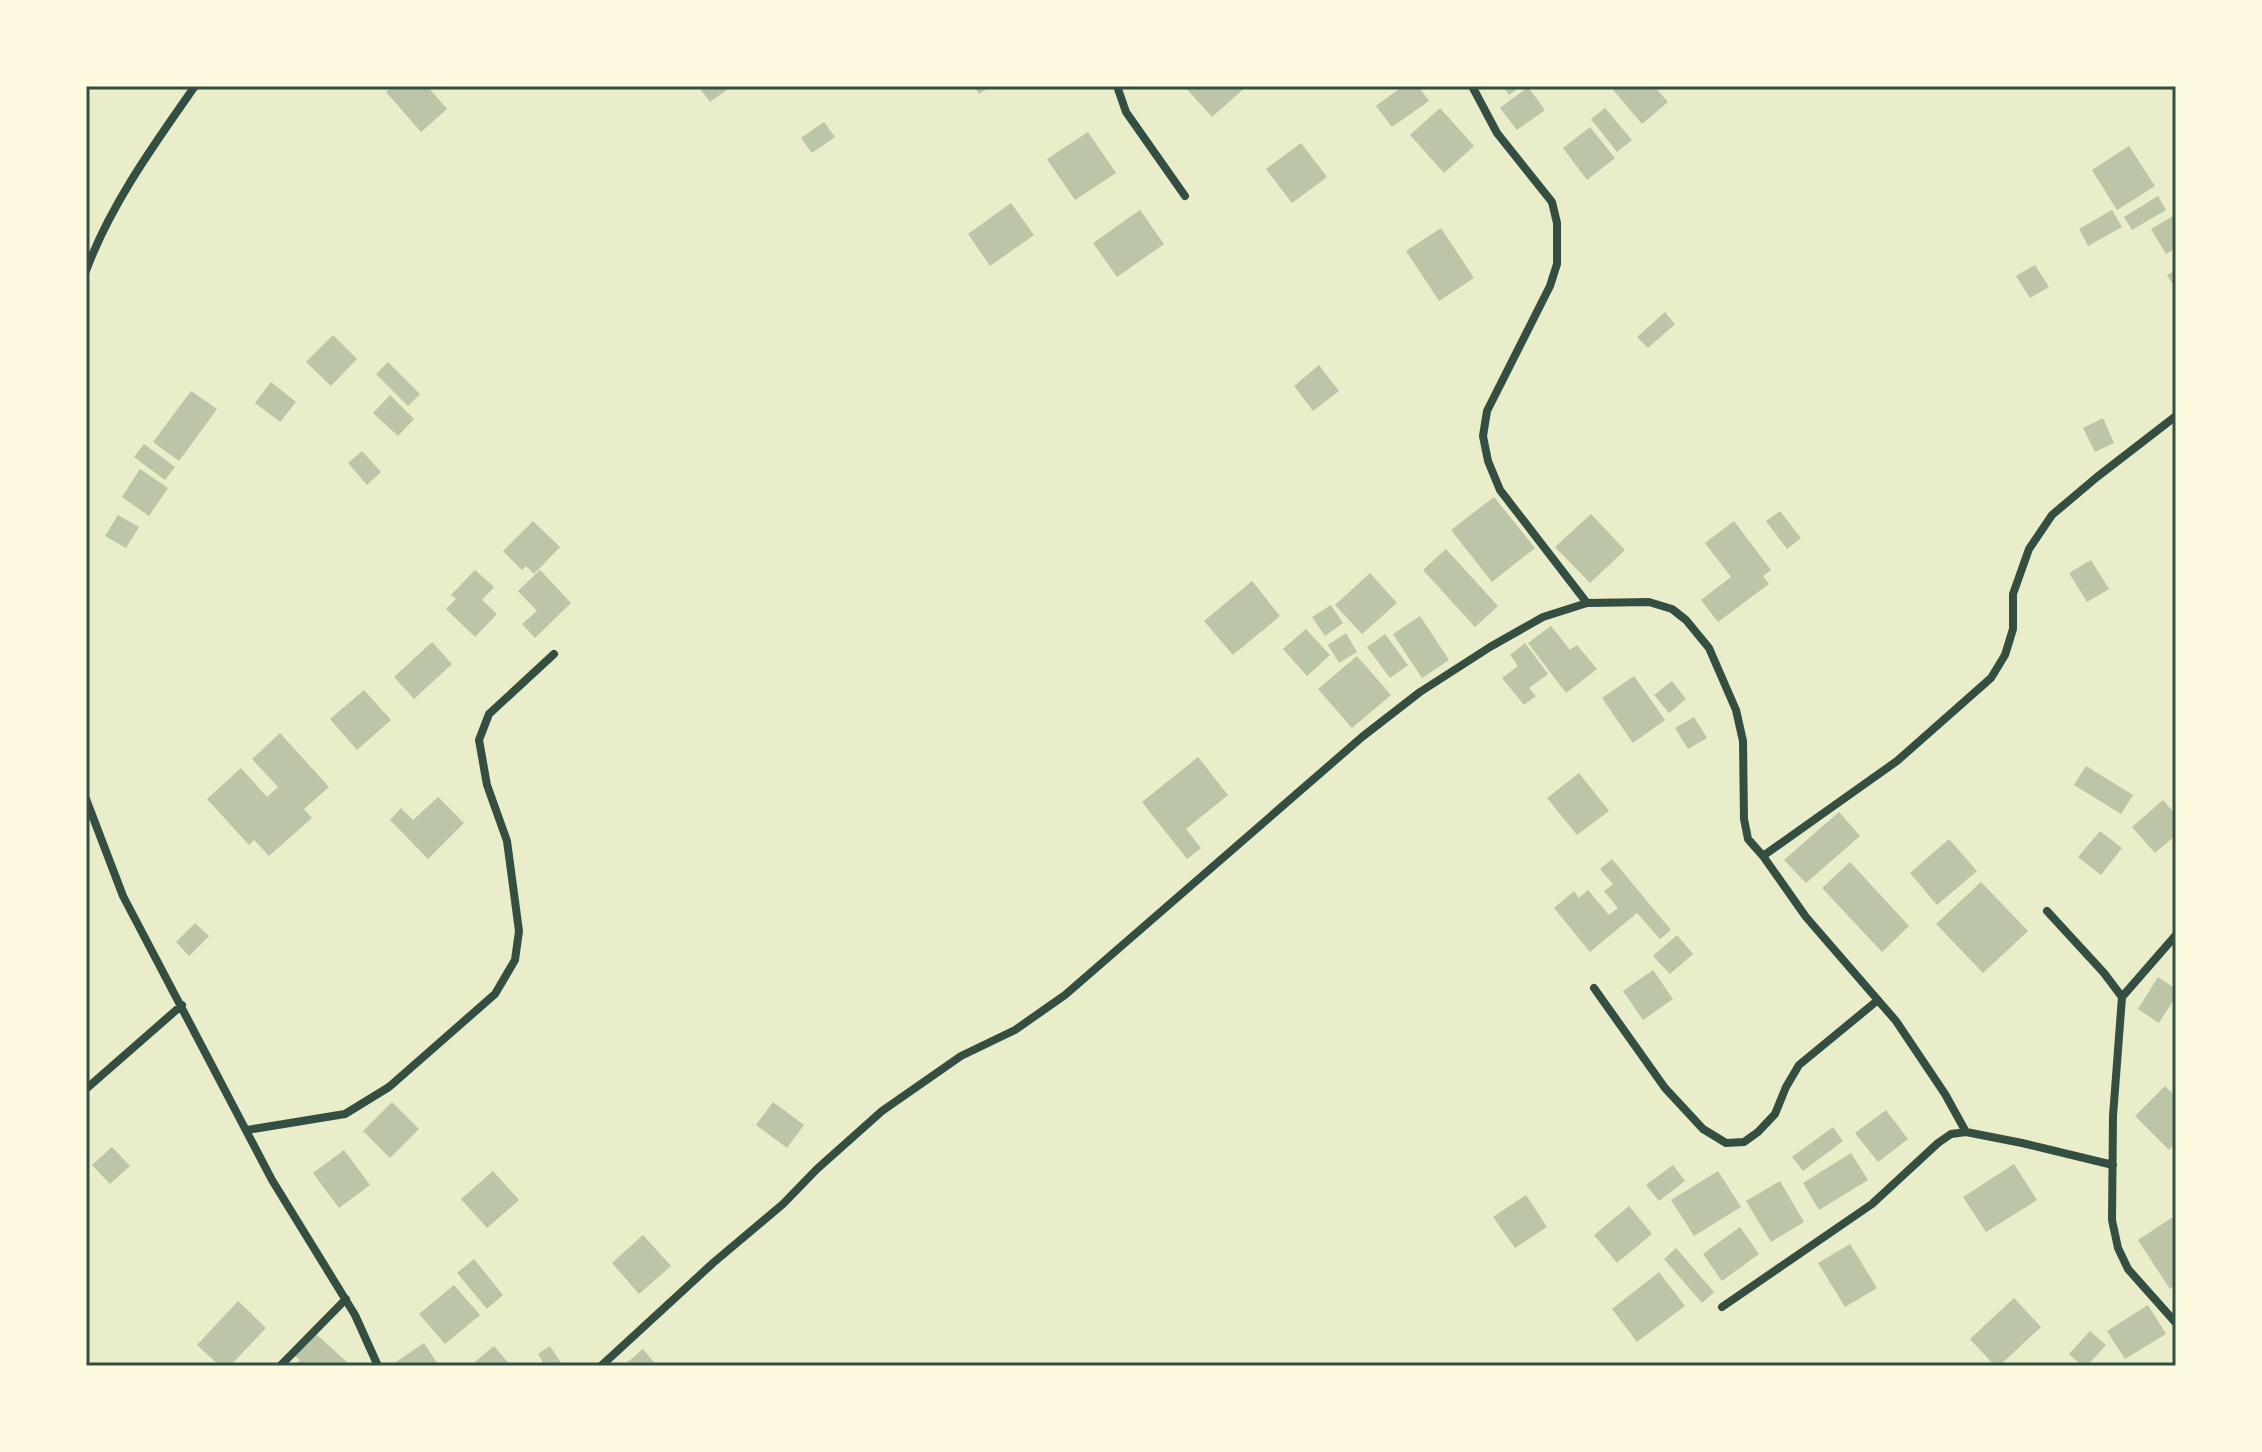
<svg xmlns="http://www.w3.org/2000/svg" width="2262" height="1452" font-family="'Noto Serif',serif">
  <rect width="100%" height="100%" fill="#e9edc9"/>
  <path fill="#bcc5a7" d="M 393,86 L 427,86 L 447,109 L 421,132 L 386,92 Z
    M 698,86 L 732,86 L 710,102 Z
    M 974,86 L 991,86 L 979,94 Z
    M 1184,86 L 1247,86 L 1212,117 Z
    M 1403,86 L 1418,86 L 1429,101 L 1392,127 L 1376,106 Z
    M 1503,86 L 1521,86 L 1509,95 Z
    M 1619,86 L 1654,86 L 1668,102 L 1642,124 L 1613,90 Z
    M 1528,87 L 1545,110 L 1517,130 L 1500,108 Z
    M 1440,108 L 1474,146 L 1444,173 L 1410,135 Z
    M 1605,108 L 1632,140 L 1617,152 L 1591,119 Z
    M 824,122 L 835,137 L 812,153 L 801,138 Z
    M 1590,127 L 1615,158 L 1587,180 L 1563,148 Z
    M 1088,132 L 1116,173 L 1075,200 L 1047,159 Z
    M 1301,143 L 1327,177 L 1292,203 L 1266,169 Z
    M 2129,146 L 2155,186 L 2117,210 L 2092,170 Z
    M 2158,196 L 2166,210 L 2132,230 L 2124,217 Z
    M 1011,203 L 1034,235 L 990,266 L 968,234 Z
    M 1140,210 L 1164,244 L 1117,277 L 1093,243 Z
    M 2112,210 L 2122,227 L 2088,246 L 2079,229 Z
    M 2173,216 L 2176,221 L 2176,248 L 2166,254 L 2151,229 Z
    M 1441,228 L 1474,278 L 1439,301 L 1406,251 Z
    M 2035,265 L 2049,287 L 2030,298 L 2016,276 Z
    M 2176,270 L 2176,290 L 2167,275 Z
    M 1665,312 L 1675,324 L 1648,348 L 1637,337 Z
    M 333,335 L 357,359 L 331,386 L 306,362 Z
    M 388,362 L 420,394 L 408,406 L 376,374 Z
    M 1319,365 L 1339,391 L 1313,411 L 1294,386 Z
    M 271,382 L 296,402 L 280,422 L 255,403 Z
    M 191,391 L 217,409 L 179,461 L 153,442 Z
    M 390,395 L 414,419 L 398,436 L 373,413 Z
    M 2103,418 L 2114,443 L 2095,452 L 2083,428 Z
    M 144,444 L 175,467 L 165,480 L 134,457 Z
    M 362,451 L 381,472 L 367,485 L 348,463 Z
    M 140,469 L 168,488 L 149,516 L 122,497 Z
    M 1494,497 L 1535,548 L 1492,582 L 1451,530 Z
    M 1780,511 L 1801,538 L 1787,549 L 1766,521 Z
    M 1591,514 L 1625,550 L 1590,583 L 1555,547 Z
    M 118,515 L 139,527 L 126,548 L 105,536 Z
    M 533,521 L 560,547 L 534,574 L 526,566 L 522,570 L 503,551 Z
    M 1734,521 L 1771,570 L 1763,576 L 1769,584 L 1718,622 L 1701,600 L 1731,577 L 1705,543 Z
    M 1446,549 L 1498,606 L 1475,627 L 1423,570 Z
    M 2091,560 L 2109,589 L 2087,602 L 2069,573 Z
    M 475,570 L 494,587 L 482,600 L 497,614 L 475,637 L 446,609 L 456,599 L 451,595 Z
    M 540,570 L 571,603 L 535,638 L 522,624 L 537,611 L 518,591 Z
    M 1370,573 L 1397,603 L 1362,634 L 1335,605 Z
    M 1252,581 L 1280,616 L 1233,655 L 1204,621 Z
    M 1331,605 L 1343,623 L 1325,636 L 1312,617 Z
    M 1420,616 L 1449,660 L 1422,678 L 1393,634 Z
    M 1551,626 L 1570,650 L 1577,645 L 1597,669 L 1566,693 L 1528,643 Z
    M 1306,629 L 1330,655 L 1307,676 L 1283,649 Z
    M 1346,633 L 1357,652 L 1339,663 L 1328,645 Z
    M 1385,634 L 1408,665 L 1390,678 L 1367,647 Z
    M 432,642 L 452,664 L 414,699 L 394,677 Z
    M 1525,643 L 1548,674 L 1529,688 L 1536,696 L 1524,705 L 1502,678 L 1518,666 L 1510,655 Z
    M 1357,656 L 1391,695 L 1352,728 L 1318,689 Z
    M 1634,676 L 1665,720 L 1633,743 L 1602,698 Z
    M 1672,681 L 1686,699 L 1669,713 L 1654,695 Z
    M 364,690 L 391,720 L 357,750 L 330,719 Z
    M 1694,717 L 1707,738 L 1688,749 L 1675,728 Z
    M 280,733 L 329,787 L 304,809 L 312,818 L 269,856 L 254,840 L 249,845 L 207,799 L 241,768 L 267,797 L 278,787 L 252,759 Z
    M 1198,757 L 1228,795 L 1186,829 L 1201,848 L 1187,859 L 1142,802 Z
    M 2086,766 L 2133,795 L 2121,814 L 2074,785 Z
    M 1579,773 L 1609,811 L 1577,835 L 1547,798 Z
    M 438,797 L 464,823 L 428,859 L 390,820 L 401,808 L 413,820 Z
    M 2163,800 L 2176,815 L 2176,835 L 2155,853 L 2132,827 Z
    M 1839,812 L 1860,836 L 1806,883 L 1784,860 Z
    M 2100,831 L 2122,848 L 2101,875 L 2078,857 Z
    M 1949,839 L 1977,871 L 1937,905 L 1910,873 Z
    M 1612,859 L 1671,930 L 1660,939 L 1637,913 L 1590,952 L 1554,908 L 1574,891 L 1579,898 L 1588,890 L 1609,915 L 1618,908 L 1604,891 L 1613,884 L 1600,869 Z
    M 1850,862 L 1909,926 L 1882,952 L 1822,888 Z
    M 1981,882 L 2028,931 L 1983,973 L 1936,924 Z
    M 195,923 L 209,936 L 189,956 L 176,942 Z
    M 1677,935 L 1693,954 L 1670,974 L 1653,956 Z
    M 1653,970 L 1673,999 L 1643,1020 L 1623,991 Z
    M 2158,977 L 2176,989 L 2176,996 L 2159,1023 L 2138,1009 Z
    M 2165,1086 L 2176,1097 L 2176,1143 L 2169,1150 L 2135,1116 Z
    M 392,1102 L 419,1129 L 390,1158 L 363,1131 Z
    M 773,1102 L 804,1125 L 787,1148 L 756,1125 Z
    M 1886,1110 L 1908,1139 L 1878,1162 L 1855,1133 Z
    M 1833,1127 L 1843,1141 L 1803,1171 L 1792,1157 Z
    M 112,1147 L 130,1166 L 110,1184 L 92,1165 Z
    M 344,1150 L 370,1185 L 339,1208 L 313,1173 Z
    M 1851,1153 L 1868,1180 L 1819,1210 L 1803,1183 Z
    M 2014,1164 L 2037,1200 L 1986,1232 L 1963,1197 Z
    M 1673,1165 L 1685,1181 L 1659,1201 L 1646,1185 Z
    M 493,1171 L 519,1200 L 487,1228 L 461,1199 Z
    M 1718,1171 L 1741,1207 L 1694,1236 L 1671,1200 Z
    M 1780,1181 L 1804,1222 L 1771,1242 L 1746,1201 Z
    M 1526,1195 L 1547,1227 L 1515,1248 L 1493,1217 Z
    M 1629,1206 L 1652,1234 L 1617,1263 L 1594,1235 Z
    M 2176,1215 L 2176,1284 L 2170,1289 L 2138,1240 Z
    M 1740,1227 L 1759,1254 L 1722,1281 L 1703,1254 Z
    M 643,1235 L 671,1266 L 639,1294 L 612,1263 Z
    M 1850,1244 L 1877,1288 L 1845,1307 L 1818,1263 Z
    M 1676,1248 L 1714,1292 L 1702,1303 L 1664,1259 Z
    M 474,1259 L 503,1295 L 487,1309 L 457,1273 Z
    M 1659,1272 L 1685,1306 L 1637,1342 L 1612,1309 Z
    M 454,1285 L 480,1315 L 445,1344 L 419,1314 Z
    M 2014,1298 L 2041,1327 L 1999,1366 L 1995,1366 L 1970,1339 Z
    M 238,1301 L 266,1328 L 230,1366 L 220,1366 L 197,1345 Z
    M 2148,1305 L 2166,1334 L 2125,1359 L 2107,1331 Z
    M 2090,1331 L 2106,1345 L 2087,1366 L 2082,1366 L 2069,1354 Z
    M 316,1334 L 348,1363 L 345,1366 L 294,1366 L 300,1360 L 295,1356 Z
    M 424,1343 L 439,1366 L 390,1366 Z
    M 494,1346 L 511,1366 L 470,1366 Z
    M 550,1346 L 563,1366 L 545,1366 L 538,1354 Z
    M 643,1349 L 657,1366 L 623,1366 Z"/>
  <g fill="none" stroke-linecap="round" stroke-linejoin="round">
    <path stroke="#344e41" stroke-width="8" d="M 1117,86 L 1126,112 L 1185,196
      M 1472,86 L 1497,133 L 1552,202 L 1557,223 L 1557,264 L 1550,286 L 1487,411 L 1483,436 L 1488,461 L 1500,490 L 1587,603
      M 86,271 C 110,205 155,143 195,86
      M 86,799 L 123,896 L 272,1180 L 355,1315 L 378,1366
      M 1763,856 L 1897,761 L 1991,678 L 2005,655 L 2013,629 L 2013,594 L 2029,549 L 2052,515 L 2097,477 L 2176,416
      M 2047,911 L 2104,973 L 2122,997 L 2113,1116 L 2112,1220 L 2118,1248 L 2128,1269 L 2176,1323
      M 1594,988 L 1665,1088 L 1703,1129 L 1726,1143 L 1744,1142 L 1758,1132 L 1775,1114 L 1786,1087 L 1799,1065 L 1878,1000
      M 2122,997 L 2176,935
      M 86,1089 L 182,1005
      M 247,1130 L 345,1114 L 389,1087 L 495,994 L 515,960 L 519,931 L 507,841 L 487,785 L 479,740 L 489,714 L 554,654
      M 1722,1307 L 1872,1204 L 1938,1143 L 1951,1134 L 1966,1132 L 2022,1143 L 2113,1165
      M 280,1366 L 346,1299
      M 601,1366 L 713,1263 L 783,1204 L 817,1169 L 882,1111 L 961,1056 L 1015,1030 L 1065,995 L 1362,737 L 1420,692 L 1490,647 L 1543,617 L 1587,603 L 1649,602 L 1672,609 L 1686,620 L 1709,648 L 1736,710 L 1743,741 L 1744,819 L 1748,839 L 1763,856 L 1806,917 L 1896,1021 L 1945,1094 L 1966,1132"/>
  </g>
  <rect width="2262" height="1452" fill="none" stroke="#fefae0" stroke-width="176"/>
  <rect x="88" y="88" width="2086" height="1276" fill="none" stroke="#344e41" stroke-width="3"/>
</svg>
